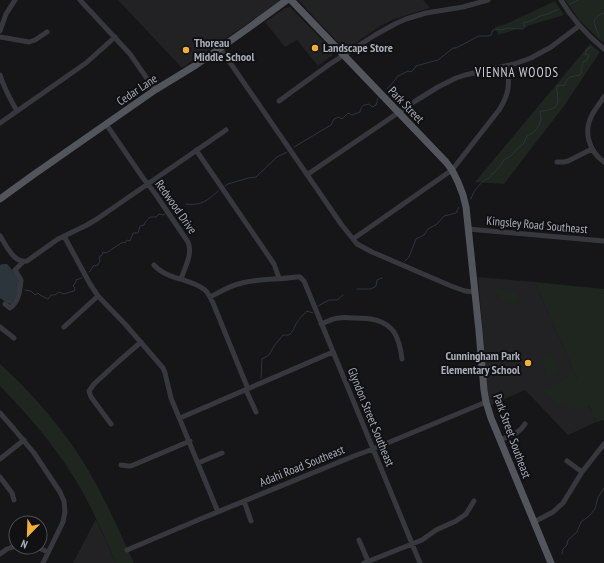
<svg xmlns="http://www.w3.org/2000/svg" width="604" height="563" font-family="'PT Sans Narrow',sans-serif">
  <rect width="100%" height="100%" fill="#161618"/>
  <path fill="#222225" d="M 118,0 L 282,0 L 182,68 Z
    M 298,0 L 423,0 L 430,8 L 410,14 L 392,20 L 379,27 L 345,50 Z
    M 290,7 L 335,53 L 318,66 L 297,40 L 285,47 L 265,22 L 285,8 Z
    M 478,277 L 535,282 L 596,422 L 568,435 L 525,390 L 489,406 L 488,404 L 483,335 Z
    M 96,519 L 116,563 L 73,563 L 83,544 Z"/>
  <path fill="#1e261f" d="M 565,0 L 604,0 L 604,40 L 603,43 L 580,21 Z
    M 555,1 L 564,15 L 498,35 L 495,27 L 506,24 Z
    M 590,44 L 600,52 L 564,106 L 504,184 L 475,182 Z
    M 535,282 L 604,289 L 604,420 L 596,422 L 595,418 L 590,416 L 592,413 L 589,405 L 583,408 L 569,408 L 556,404 L 543,391 L 573,374 L 578,381 Z
    M 496,288 L 518,291 L 517,303 L 506,302 L 506,301 L 500,300 L 500,294 L 495,293 Z
    M 552,353 L 560,373 L 548,378 L 540,358 Z
    M 0,364 C 35,396 68,434 91,475 C 107,503 120,533 134,563 L 116,563 C 103,533 90,503 73,476 C 52,442 27,414 0,386 Z"/>
  <path fill="#2c353c" d="M 2,264 L 7,264 C 10,267 19,278 19,283 C 19,288 15,300 11,304 L 7,303 L 0,298 L 0,265 Z"/>
  <g fill="none" stroke-linecap="round" stroke-linejoin="round">
    <path stroke="#2c353c" stroke-width="1" d="M 570,4 L 578,0
      M 599,37 C 597,26 587,20 604,13
      M 387,89 L 395,80 L 398,76 L 408,71 L 411,72 L 414,69 L 416,66 L 438,60 L 453,48 L 456,48 L 479,36 L 488,36 L 491,35 L 493,30 L 497,29 L 501,30 L 508,28 L 522,29 L 525,27 L 523,23 L 531,21 L 540,16 L 548,14 L 559,9
      M 294,147 L 331,125 L 334,119 L 339,117 L 342,119 L 348,113 L 352,115 L 360,112 C 361,106 363,105 369,104 L 372,107 L 376,105 L 378,98
      M 225,186 L 228,184 L 248,178 L 256,177 L 277,157 L 287,152
      M 471,199 C 473,192 479,184 485,180 C 489,178 490,178 492,174 L 494,173 L 501,165 L 504,160 L 512,155 L 515,151 L 524,143 L 527,136 C 534,133 541,126 541,118 C 541,115 540,113 540,111 C 547,111 558,109 558,100 C 558,95 556,91 557,86 L 564,85 C 566,83 567,79 569,78 C 570,76 578,76 580,75 C 583,70 581,66 583,62 L 587,60 L 589,55 L 585,54 L 587,49 L 591,47
      M 186,204 C 201,206 207,201 218,191
      M 405,261 L 409,257 L 416,239 L 424,235 L 428,229 L 437,224 L 444,216 L 456,213 L 459,207
      M 89,272 L 91,270 L 93,266 L 98,265 L 100,261 L 99,257 L 102,255 L 103,252 L 106,253 L 123,242 L 125,243 L 127,240 L 130,241 L 133,233 L 138,233 L 140,226 L 144,225 C 145,221 148,220 150,217 L 156,217 L 159,214 L 163,215 L 165,214
      M 357,289 L 371,289 L 376,286 L 377,280 L 382,278
      M 25,290 L 31,291 L 35,295 L 38,293 L 40,295 L 48,299 L 51,295 L 55,295 L 59,292 L 64,294 L 74,291 L 75,288 L 73,286 L 76,282 L 76,280 L 82,278
      M 318,306 L 329,300 L 337,300 L 343,295
      M 261,378 C 262,371 261,366 262,359 L 269,355 L 274,346 L 283,335 L 289,335 C 293,332 294,328 296,324 C 299,319 303,315 307,311 L 313,313
      M 562,554 L 563,549 L 567,545 L 568,540 L 577,532 L 581,522 L 589,516 L 595,509 L 598,497 L 604,488"/>
    <path stroke="#37383d" stroke-width="5" d="M 80,0 L 130,54 L 155,90
      M 561,0 C 572,19 587,35 604,49
      M 0,31 L 6,14 L 15,0
      M 0,37 L 29,42 L 35,40 L 47,32
      M 220,48 L 341,224 L 357,244 L 372,252 L 451,286 L 465,291 L 475,292
      M 0,75 C 4,88 10,99 17,111
      M 604,97 C 600,103 595,109 592,115 C 583,132 589,151 604,162
      M 279,101 L 330,64 L 375,35 L 395,24 L 406,19 L 426,13 L 463,7 L 488,0
      M 0,123 L 86,63 L 115,37
      M 106,124 L 143,178 L 154,192 L 188,242 C 193,254 185,267 181,279
      M 196,150 L 274,264 L 279,278
      M 557,162 L 564,162 L 568,161 L 592,149
      M 308,174 L 417,100 L 438,87 L 456,78 L 465,75 L 514,64 L 531,58 L 551,47 L 579,26
      M 468,229 L 604,241
      M 0,236 C 6,245 14,264 27,261 L 58,239 L 87,225 L 97,219 L 226,130
      M 64,236 L 90,284 L 98,296 L 125,324 L 163,368 L 165,373 L 171,398 L 218,512
      M 353,239 L 452,170 L 499,110 C 509,95 510,84 507,66
      M 154,265 C 167,280 190,278 205,290 C 209,294 211,299 213,303 L 248,389
      M 210,297 C 220,292 231,285 242,283 C 260,278 278,280 296,277 L 300,277 L 304,281 L 420,563
      M 5,304 L 10,308 C 19,302 20,290 21,280 L 15,270 L 23,262
      M 321,324 C 327,322 333,318 339,318 C 344,317 349,318 354,318 C 370,318 384,319 394,332 C 399,340 401,350 402,359
      M 0,327 L 14,338
      M 64,327 L 98,296
      M 246,390 L 256,412
      M 0,413 L 14,429 L 34,453 L 60,492 L 64,501 L 65,512 L 63,522 L 43,563
      M 180,418 L 333,352
      M 111,424 L 91,397 L 89,391 L 94,384 L 118,362 L 141,342
      M 500,440 C 509,436 519,434 525,424
      M 0,459 L 24,440
      M 567,461 L 582,472
      M 198,463 L 222,453
      M 121,465 L 128,466 L 131,466 L 190,441
      M 0,477 L 12,493 L 14,500
      M 244,501 L 251,521
      M 534,522 L 553,512 L 563,503 L 582,472 L 604,444
      M 359,540 L 368,561
      M 36,547 L 48,552
      M 127,550 L 198,520 L 354,456 L 373,449 L 486,402
      M 0,554 L 7,549 L 16,546
      M 364,563 L 422,540 L 436,530 L 456,521 L 466,514 L 474,501"/>
    <path stroke="#53555c" stroke-width="7" d="M 291,0 L 446,162 L 452,170 L 458,182 L 463,195 L 466,207 L 479,331 L 484,390 L 486,402 L 491,418 L 551,563
      M 0,199 L 33,175 L 155,90 L 196,65 L 247,29 L 287,0"/>
  </g>
  <g fill="#f2b134" stroke="#111113" stroke-width="1.5">
    <circle cx="315" cy="48" r="4"/>
    <circle cx="186" cy="50" r="4"/>
    <circle cx="528" cy="363" r="4"/>
  </g>
  <g text-anchor="middle" stroke-width="4" stroke-linejoin="round" paint-order="stroke">
    <g font-size="12" font-weight="bold" fill="#a8adb8" stroke="#111113" text-anchor="start">
      <text x="194" y="47">Thoreau<tspan x="194" dy="14">Middle School</tspan></text>
      <text x="323" y="52">Landscape Store</text>
      <text x="520" y="360" text-anchor="end">Cunningham Park<tspan x="520" dy="14">Elementary School</tspan></text>
    </g>
    <g font-size="12" fill="#a8adb8" stroke="#111113">
      <text transform="translate(137 90) rotate(-34)" y="4">Cedar Lane</text>
      <text transform="translate(406 105) rotate(46)" y="4">Park Street</text>
      <text transform="translate(176 207) rotate(55)" y="4">Redwood Drive</text>
      <text transform="translate(537 225) rotate(5)" y="4">Kingsley Road Southeast</text>
      <text transform="translate(371 417) rotate(68)" y="4">Glyndon Street Southeast</text>
      <text transform="translate(512 436) rotate(70)" y="4">Park Street Southeast</text>
      <text transform="translate(302 466) rotate(-22)" y="4">Adahi Road Southeast</text>
    </g>
    <g font-size="13" letter-spacing="1" fill="#c9ccd4" stroke="#111113">
      <text x="517" y="77">VIENNA WOODS</text>
    </g>
  </g>
  <g transform="translate(28 535) rotate(203)"><circle r="19" fill="#111113" stroke="#4d4f55"/>
  <path d="M0-3L7 15L0 10L-7 15Z" fill="#f2b134"/>
  <text y="-6" font-size="11" font-weight="bold" text-anchor="middle" fill="#a8adb8">N</text>
  </g>
</svg>
